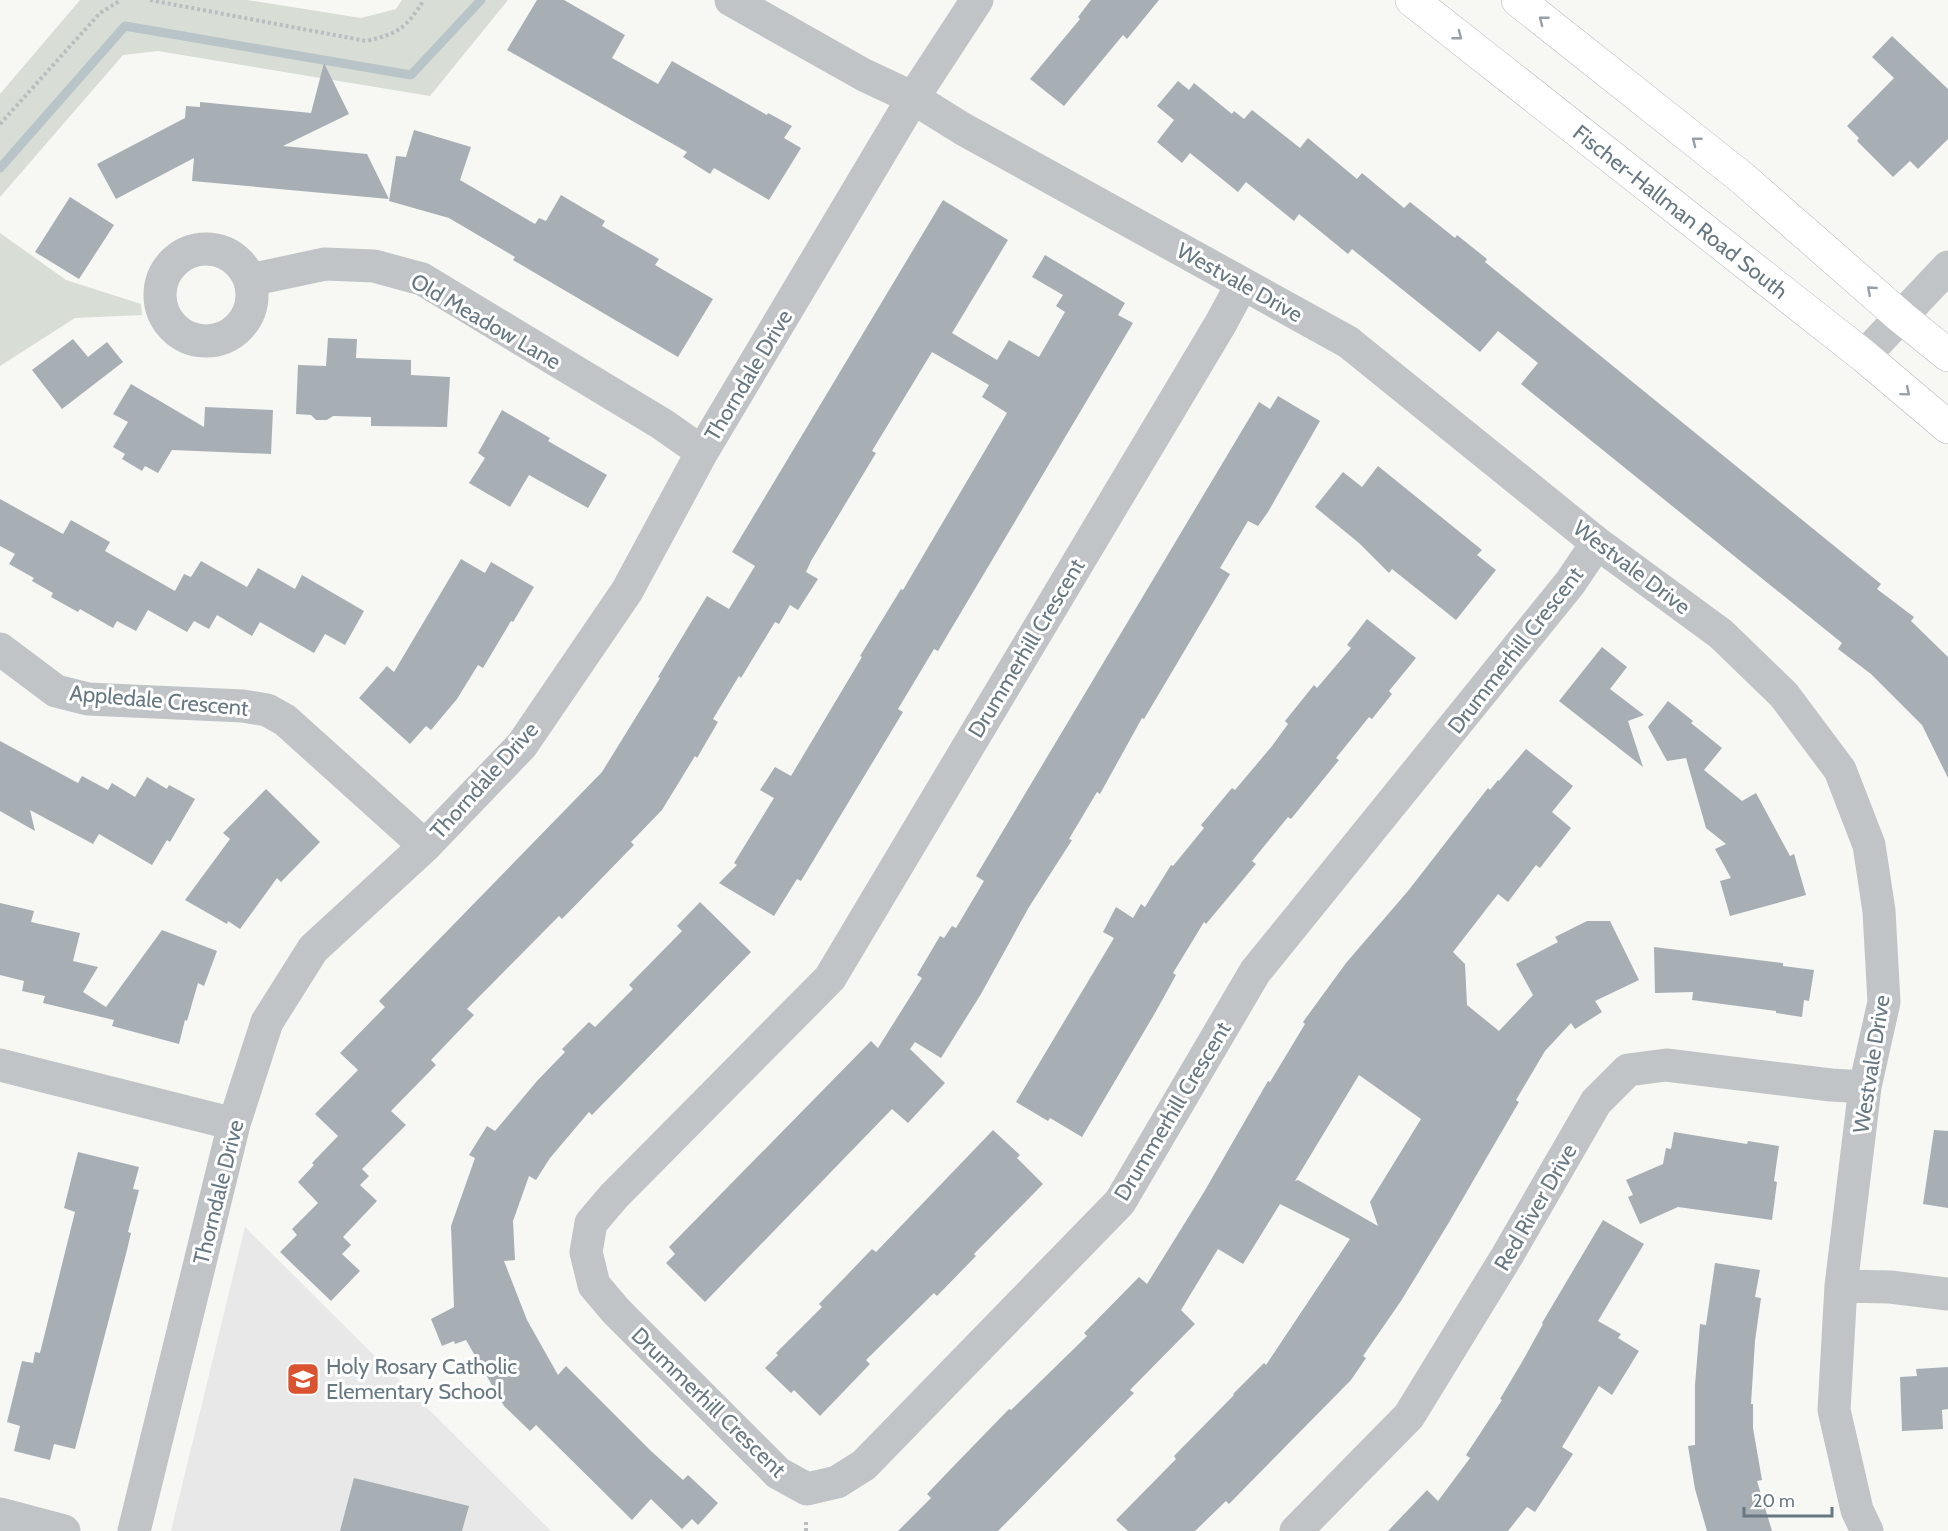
<svg xmlns="http://www.w3.org/2000/svg" width="1948" height="1531" font-family="Cabin,sans-serif">
  <rect width="100%" height="100%" fill="#f7f7f4"/>
  <path fill="#e7e8e7" d="M 245,1227 L 551,1531 L 171,1531 Z"/>
  <path fill="#d8ddd5" d="M 80,0 L 247,0 L 361,18 L 396,9 L 402,0 L 508,0 L 430,96 L 158,51 L 123,55 L 0,197 L 0,94 Z
    M 0,233 L 66,280 L 141,304 L 142,315 L 75,318 L 0,366 Z"/>
  <g fill="none" stroke-linecap="round" stroke-linejoin="round">
    <path stroke="#b9c4c8" stroke-width="9" d="M 0,168 L 125,26 L 411,75 L 481,0"/>
  </g>
  <path fill="#a7afb4" fill-rule="evenodd" d="M 537,0 L 564,0 L 625,35 L 612,58 L 658,84 L 672,61 L 767,115 L 768,113 L 792,126 L 784,138 L 801,148 L 769,200 L 714,168 L 710,174 L 683,157 L 687,152 L 507,50 Z
    M 1091,0 L 1159,0 L 1127,39 L 1123,35 L 1064,106 L 1030,79 L 1080,19 L 1078,17 Z
    M 1892,36 L 1948,89 L 1948,139 L 1918,169 L 1910,161 L 1893,177 L 1857,141 L 1859,138 L 1847,126 L 1894,78 L 1872,57 Z
    M 324,63 L 349,114 L 283,146 L 367,154 L 389,199 L 192,181 L 194,158 L 116,199 L 97,164 L 185,118 L 186,106 L 200,107 L 200,102 L 311,113 Z
    M 1178,81 L 1189,90 L 1194,83 L 1232,114 L 1234,111 L 1244,119 L 1252,110 L 1300,148 L 1308,138 L 1357,179 L 1362,173 L 1404,208 L 1410,202 L 1455,238 L 1457,235 L 1487,259 L 1485,262 L 1881,584 L 1877,589 L 1914,617 L 1911,621 L 1948,657 L 1948,778 L 1922,725 L 1871,674 L 1838,649 L 1842,643 L 1521,384 L 1538,363 L 1498,331 L 1480,352 L 1352,249 L 1348,254 L 1299,214 L 1294,221 L 1246,182 L 1238,192 L 1190,153 L 1182,163 L 1157,142 L 1174,120 L 1157,106 Z
    M 414,130 L 471,147 L 460,180 L 535,224 L 539,218 L 546,221 L 561,195 L 605,221 L 602,226 L 659,259 L 655,265 L 713,299 L 678,357 L 513,260 L 515,257 L 449,218 L 389,201 L 396,156 L 406,157 Z
    M 70,197 L 114,225 L 79,279 L 35,252 Z
    M 943,200 L 1008,240 L 952,333 L 997,360 L 1009,340 L 1039,357 L 1065,312 L 1056,306 L 1063,295 L 1032,277 L 1045,255 L 1125,303 L 1118,315 L 1133,323 L 938,651 L 934,649 L 898,709 L 903,712 L 842,813 L 801,881 L 797,879 L 774,916 L 719,883 L 737,865 L 734,863 L 774,798 L 760,790 L 775,767 L 791,776 L 862,657 L 860,656 L 901,589 L 903,590 L 1007,413 L 982,397 L 989,385 L 932,352 L 872,451 L 876,453 L 811,561 L 806,572 L 818,579 L 798,610 L 790,605 L 779,624 L 775,622 L 741,678 L 739,676 L 713,719 L 718,722 L 697,758 L 695,756 L 662,810 L 631,842 L 634,845 L 562,919 L 559,916 L 467,1009 L 474,1015 L 431,1060 L 436,1065 L 391,1111 L 406,1125 L 362,1169 L 369,1176 L 360,1185 L 377,1201 L 343,1237 L 351,1245 L 342,1254 L 360,1271 L 331,1301 L 280,1252 L 297,1235 L 292,1229 L 318,1203 L 298,1182 L 314,1165 L 312,1163 L 338,1136 L 315,1114 L 358,1070 L 340,1053 L 385,1007 L 379,1001 L 602,772 L 660,678 L 658,677 L 707,596 L 729,609 L 755,566 L 732,552 Z
    M 328,338 L 357,339 L 356,358 L 411,360 L 411,375 L 450,377 L 447,427 L 371,426 L 371,417 L 333,416 L 327,420 L 316,420 L 311,415 L 296,414 L 298,365 L 326,366 Z
    M 73,339 L 88,357 L 107,342 L 123,362 L 62,409 L 32,370 Z
    M 131,384 L 204,427 L 205,407 L 273,410 L 271,454 L 172,450 L 158,473 L 145,466 L 142,471 L 122,459 L 125,454 L 113,447 L 128,422 L 113,414 Z
    M 1278,396 L 1320,421 L 1268,512 L 1258,526 L 1248,521 L 1220,568 L 1230,574 L 1144,719 L 1142,718 L 1100,794 L 1097,792 L 1069,839 L 1072,840 L 1029,907 L 981,994 L 941,1058 L 915,1042 L 910,1049 L 945,1083 L 908,1123 L 892,1109 L 705,1302 L 666,1263 L 675,1254 L 669,1247 L 871,1041 L 878,1048 L 922,978 L 917,975 L 940,936 L 944,938 L 952,926 L 956,928 L 984,881 L 976,876 L 1259,402 L 1270,409 Z
    M 502,410 L 550,438 L 548,441 L 607,475 L 588,508 L 529,475 L 510,507 L 469,483 L 485,458 L 478,453 Z
    M 1378,466 L 1482,550 L 1477,555 L 1496,570 L 1456,620 L 1392,569 L 1389,573 L 1359,543 L 1315,507 L 1343,472 L 1362,487 Z
    M 0,499 L 63,534 L 71,520 L 110,542 L 105,551 L 175,591 L 184,574 L 191,577 L 201,561 L 247,587 L 258,568 L 295,589 L 302,575 L 364,611 L 345,645 L 325,634 L 314,653 L 260,622 L 252,636 L 217,615 L 209,629 L 194,621 L 187,632 L 148,610 L 136,631 L 117,621 L 113,628 L 80,609 L 78,612 L 51,597 L 53,593 L 32,581 L 34,578 L 9,564 L 15,554 L 0,546 Z
    M 461,559 L 485,573 L 491,562 L 534,587 L 513,622 L 511,621 L 483,668 L 478,665 L 457,699 L 431,730 L 426,726 L 410,744 L 359,698 L 387,666 L 394,672 Z
    M 1367,619 L 1416,658 L 1389,691 L 1392,694 L 1372,719 L 1369,717 L 1336,758 L 1339,760 L 1291,819 L 1288,817 L 1252,861 L 1256,864 L 1206,924 L 1204,922 L 1173,973 L 1176,975 L 1155,1013 L 1082,1137 L 1050,1118 L 1048,1121 L 1016,1102 L 1114,938 L 1103,932 L 1116,907 L 1133,918 L 1141,904 L 1145,907 L 1171,865 L 1173,866 L 1204,828 L 1201,825 L 1232,788 L 1235,790 L 1272,746 L 1288,724 L 1285,721 L 1314,685 L 1317,688 L 1351,648 L 1347,645 Z
    M 1602,647 L 1627,667 L 1610,689 L 1644,715 L 1628,721 L 1643,767 L 1559,701 Z
    M 1668,701 L 1693,721 L 1691,723 L 1722,748 L 1704,770 L 1742,801 L 1756,793 L 1790,856 L 1794,854 L 1806,895 L 1730,916 L 1720,881 L 1731,878 L 1715,849 L 1726,844 L 1706,828 L 1686,758 L 1667,761 L 1648,727 Z
    M 0,741 L 78,783 L 82,776 L 108,790 L 112,783 L 135,797 L 147,777 L 167,789 L 169,785 L 195,799 L 170,842 L 167,840 L 152,865 L 99,834 L 93,844 L 30,810 L 35,831 L 0,811 Z
    M 1526,749 L 1573,786 L 1552,812 L 1571,828 L 1540,868 L 1536,865 L 1508,902 L 1498,894 L 1453,952 L 1465,964 L 1467,1005 L 1499,1031 L 1533,995 L 1516,964 L 1558,942 L 1555,937 L 1587,921 L 1610,921 L 1639,980 L 1595,1001 L 1602,1012 L 1575,1029 L 1571,1023 L 1545,1051 L 1516,1100 L 1519,1102 L 1448,1224 L 1401,1301 L 1363,1356 L 1366,1358 L 1351,1380 L 1229,1504 L 1226,1501 L 1195,1531 L 1128,1531 L 1116,1520 L 1176,1459 L 1174,1456 L 1234,1395 L 1233,1394 L 1264,1363 L 1266,1365 L 1350,1239 L 1280,1204 L 1243,1264 L 1218,1249 L 1181,1310 L 1195,1324 L 1130,1390 L 1134,1393 L 998,1531 L 898,1531 L 931,1498 L 927,1494 L 945,1475 L 1009,1409 L 1011,1410 L 1087,1336 L 1084,1333 L 1139,1277 L 1147,1284 L 1204,1192 L 1268,1081 L 1270,1082 L 1305,1024 L 1303,1022 L 1346,963 L 1408,891 L 1488,788 L 1490,790 L 1498,780 L 1499,781 ZM 1359,1075 L 1421,1119 L 1370,1202 L 1378,1226 L 1298,1180 L 1295,1181 Z
    M 266,789 L 320,842 L 281,882 L 277,878 L 240,929 L 228,921 L 227,924 L 185,900 L 230,839 L 223,833 Z
    M 700,902 L 751,952 L 592,1115 L 589,1112 L 550,1158 L 536,1180 L 529,1176 L 513,1221 L 515,1260 L 504,1261 L 527,1320 L 558,1375 L 566,1366 L 651,1451 L 683,1480 L 688,1475 L 718,1503 L 698,1525 L 692,1519 L 682,1529 L 651,1499 L 632,1520 L 536,1425 L 530,1431 L 504,1406 L 466,1340 L 455,1344 L 454,1341 L 442,1346 L 431,1319 L 454,1307 L 451,1226 L 475,1158 L 469,1155 L 487,1126 L 495,1131 L 537,1081 L 565,1052 L 562,1049 L 589,1022 L 595,1027 L 633,989 L 629,985 L 682,931 L 677,926 Z
    M 0,903 L 34,911 L 31,922 L 80,933 L 73,961 L 98,967 L 83,992 L 106,1007 L 162,930 L 217,951 L 204,986 L 198,983 L 187,1021 L 185,1020 L 179,1044 L 112,1026 L 114,1020 L 43,1003 L 45,996 L 22,991 L 24,981 L 0,975 Z
    M 1654,947 L 1783,963 L 1783,966 L 1814,970 L 1809,1001 L 1804,1000 L 1802,1017 L 1776,1013 L 1776,1011 L 1692,1000 L 1693,992 L 1655,993 Z
    M 993,1130 L 1020,1155 L 1017,1158 L 1043,1184 L 974,1254 L 976,1256 L 937,1296 L 934,1293 L 866,1360 L 870,1364 L 820,1416 L 794,1390 L 791,1393 L 765,1368 L 778,1355 L 776,1353 L 822,1307 L 819,1304 L 848,1274 L 872,1249 L 876,1252 Z
    M 1934,1130 L 1948,1131 L 1948,1208 L 1923,1204 Z
    M 1674,1132 L 1747,1144 L 1748,1141 L 1779,1146 L 1774,1181 L 1777,1182 L 1772,1220 L 1678,1207 L 1640,1224 L 1628,1197 L 1633,1195 L 1626,1180 L 1663,1164 L 1666,1148 L 1671,1149 Z
    M 78,1152 L 139,1167 L 133,1189 L 139,1190 L 128,1232 L 131,1233 L 127,1250 L 75,1449 L 54,1444 L 50,1460 L 14,1451 L 20,1426 L 7,1422 L 22,1361 L 33,1363 L 35,1352 L 40,1353 L 75,1212 L 64,1208 Z
    M 1603,1220 L 1644,1244 L 1598,1321 L 1621,1334 L 1618,1338 L 1639,1351 L 1612,1395 L 1599,1386 L 1562,1447 L 1573,1454 L 1535,1512 L 1527,1507 L 1508,1531 L 1388,1531 L 1427,1490 L 1438,1501 L 1470,1458 L 1466,1455 L 1502,1400 L 1500,1399 L 1522,1362 L 1543,1324 L 1542,1323 Z
    M 1715,1263 L 1760,1270 L 1755,1297 L 1761,1298 L 1755,1341 L 1751,1404 L 1753,1404 L 1753,1428 L 1762,1480 L 1757,1481 L 1772,1531 L 1707,1531 L 1695,1489 L 1688,1446 L 1695,1445 L 1695,1385 L 1700,1324 L 1706,1325 Z
    M 1948,1367 L 1948,1409 L 1942,1410 L 1943,1429 L 1902,1431 L 1900,1377 L 1917,1376 L 1916,1369 Z
    M 354,1478 L 469,1506 L 462,1531 L 340,1531 Z"/>
  <g fill="none" stroke-linecap="round" stroke-linejoin="round">
    <g stroke="#b3b8bb" stroke-width="34">
      <g id="major">
        <path id="s1" d="M 1412,0 L 1864,356 L 1948,427"/>
        <path d="M 1518,0 L 1741,177 L 1901,317 L 1948,355"/>
      </g>
    </g>
    <path stroke="#babdbf" stroke-width="4" stroke-dasharray="3 3" stroke-linecap="butt" d="M 150,0 L 366,41 C 399,33 405,29 424,0
      M 0,124 L 100,13 L 121,0
      M 806,1531 L 806,1520"/>
    <path stroke="#c0c4c7" stroke-width="33" d="M 731,0 L 864,75 L 913,98 L 963,129 L 1348,342 L 1597,543 L 1721,634 L 1784,695 L 1840,770 L 1869,845 L 1879,911 L 1884,1002 L 1865,1087 L 1841,1286 L 1834,1410 L 1857,1510 L 1867,1531
      M160 295a46 46 0 1 1 92 0a46 46 0 1 1-92 0Z
      M 250,280 L 325,264 L 374,266 L 422,279 L 662,424 L 702,452
      M 1242,284 L 1221,323 L 830,978 L 614,1196 L 591,1223 L 586,1252 L 594,1285 L 616,1311 L 778,1473 L 807,1489 L 837,1482 L 864,1465 L 1120,1202 L 1255,972 L 1570,583 L 1597,543
      M 1864,356 L 1948,267
      M 0,649 L 56,691 L 88,699 L 243,706 L 267,710 L 285,720 L 425,846
      M 0,1065 L 234,1124
      M 1841,1286 L 1890,1287 L 1948,1294
      M 0,1514 L 64,1531
      M 134,1531 L 234,1124 L 267,1022 L 313,949 L 425,846 L 522,745 L 627,591 L 702,452 L 913,98 L 977,0
      M 1296,1531 L 1409,1416 L 1507,1256 L 1596,1102 L 1628,1070 L 1666,1065 L 1831,1085 L 1865,1087"/>
    <use href="#major" stroke="#fff" stroke-width="33"/>
  </g>
  <defs><path id="oneway-chevron" d="M-2-3.5L2.5 0L-2 3.5" fill="none" stroke-width="1.6" stroke-linecap="round" stroke-linejoin="round" transform="scale(1.5)"/></defs>
  <g stroke="#95a0a8">
    <use href="#oneway-chevron" transform="translate(1543 20) rotate(-142)"/>
    <use href="#oneway-chevron" transform="translate(1458 36) rotate(38)"/>
    <use href="#oneway-chevron" transform="translate(1696 141) rotate(-142)"/>
    <use href="#oneway-chevron" transform="translate(1871 290) rotate(-139)"/>
    <use href="#oneway-chevron" transform="translate(1906 392) rotate(40)"/>
  </g>
  <defs>
    <g id="school-square" transform="scale(1.725)"><rect x="-9" y="-9" width="18" height="18" rx="4" fill="#da5330" stroke="#fff"/><path d="M0-5L7-2L0 1L-7-2ZM-4 1L0 2.5L4 1V4Q0 6-4 4Z" fill="#fff"/></g>
  </defs>
  <g fill-rule="evenodd">
    <use href="#school-square" x="303" y="1379"/>
  </g>
  <g text-anchor="middle" stroke-width="6" stroke-linejoin="round" paint-order="stroke">
    <g font-size="22" fill="#677883" stroke="#fff">
      <text dy="8" stroke="none"><textPath href="#s1" startOffset="342">Fischer-Hallman Road South</textPath></text>
      <text transform="translate(1240 282) rotate(29)" y="8">Westvale Drive</text>
      <text transform="translate(486 321) rotate(30)" y="8">Old Meadow Lane</text>
      <text transform="translate(748 375) rotate(-59)" y="8">Thorndale Drive</text>
      <text transform="translate(1632 567) rotate(37)" y="8">Westvale Drive</text>
      <text transform="translate(1026 648) rotate(-59)" y="8">Drummerhill Crescent</text>
      <text transform="translate(1515 650) rotate(-52)" y="8">Drummerhill Crescent</text>
      <text transform="translate(159 700) rotate(5)" y="8">Appledale Crescent</text>
      <text transform="translate(484 780) rotate(-48)" y="8">Thorndale Drive</text>
      <text transform="translate(1871 1064) rotate(-81)" y="8">Westvale Drive</text>
      <text transform="translate(1172 1111) rotate(-59)" y="8">Drummerhill Crescent</text>
      <text transform="translate(218 1192) rotate(-76)" y="8">Thorndale Drive</text>
      <text transform="translate(1535 1207) rotate(-60)" y="8">Red River Drive</text>
      <text transform="translate(709 1402) rotate(44)" y="8">Drummerhill Crescent</text>
    </g>
    <g font-size="22" fill="#677883" stroke="#fff" text-anchor="start">
      <text x="326" y="1374">Holy Rosary Catholic<tspan x="326" dy="25">Elementary School</tspan></text>
    </g>
  </g>
  <path d="M1744 1507v9h88v-9" fill="none" stroke="#677883" stroke-width="3"/>
  <text x="1753" y="1507" font-size="18" fill="#677883" stroke="#ffffff" stroke-width="4.5" paint-order="stroke">20 m</text>
</svg>
